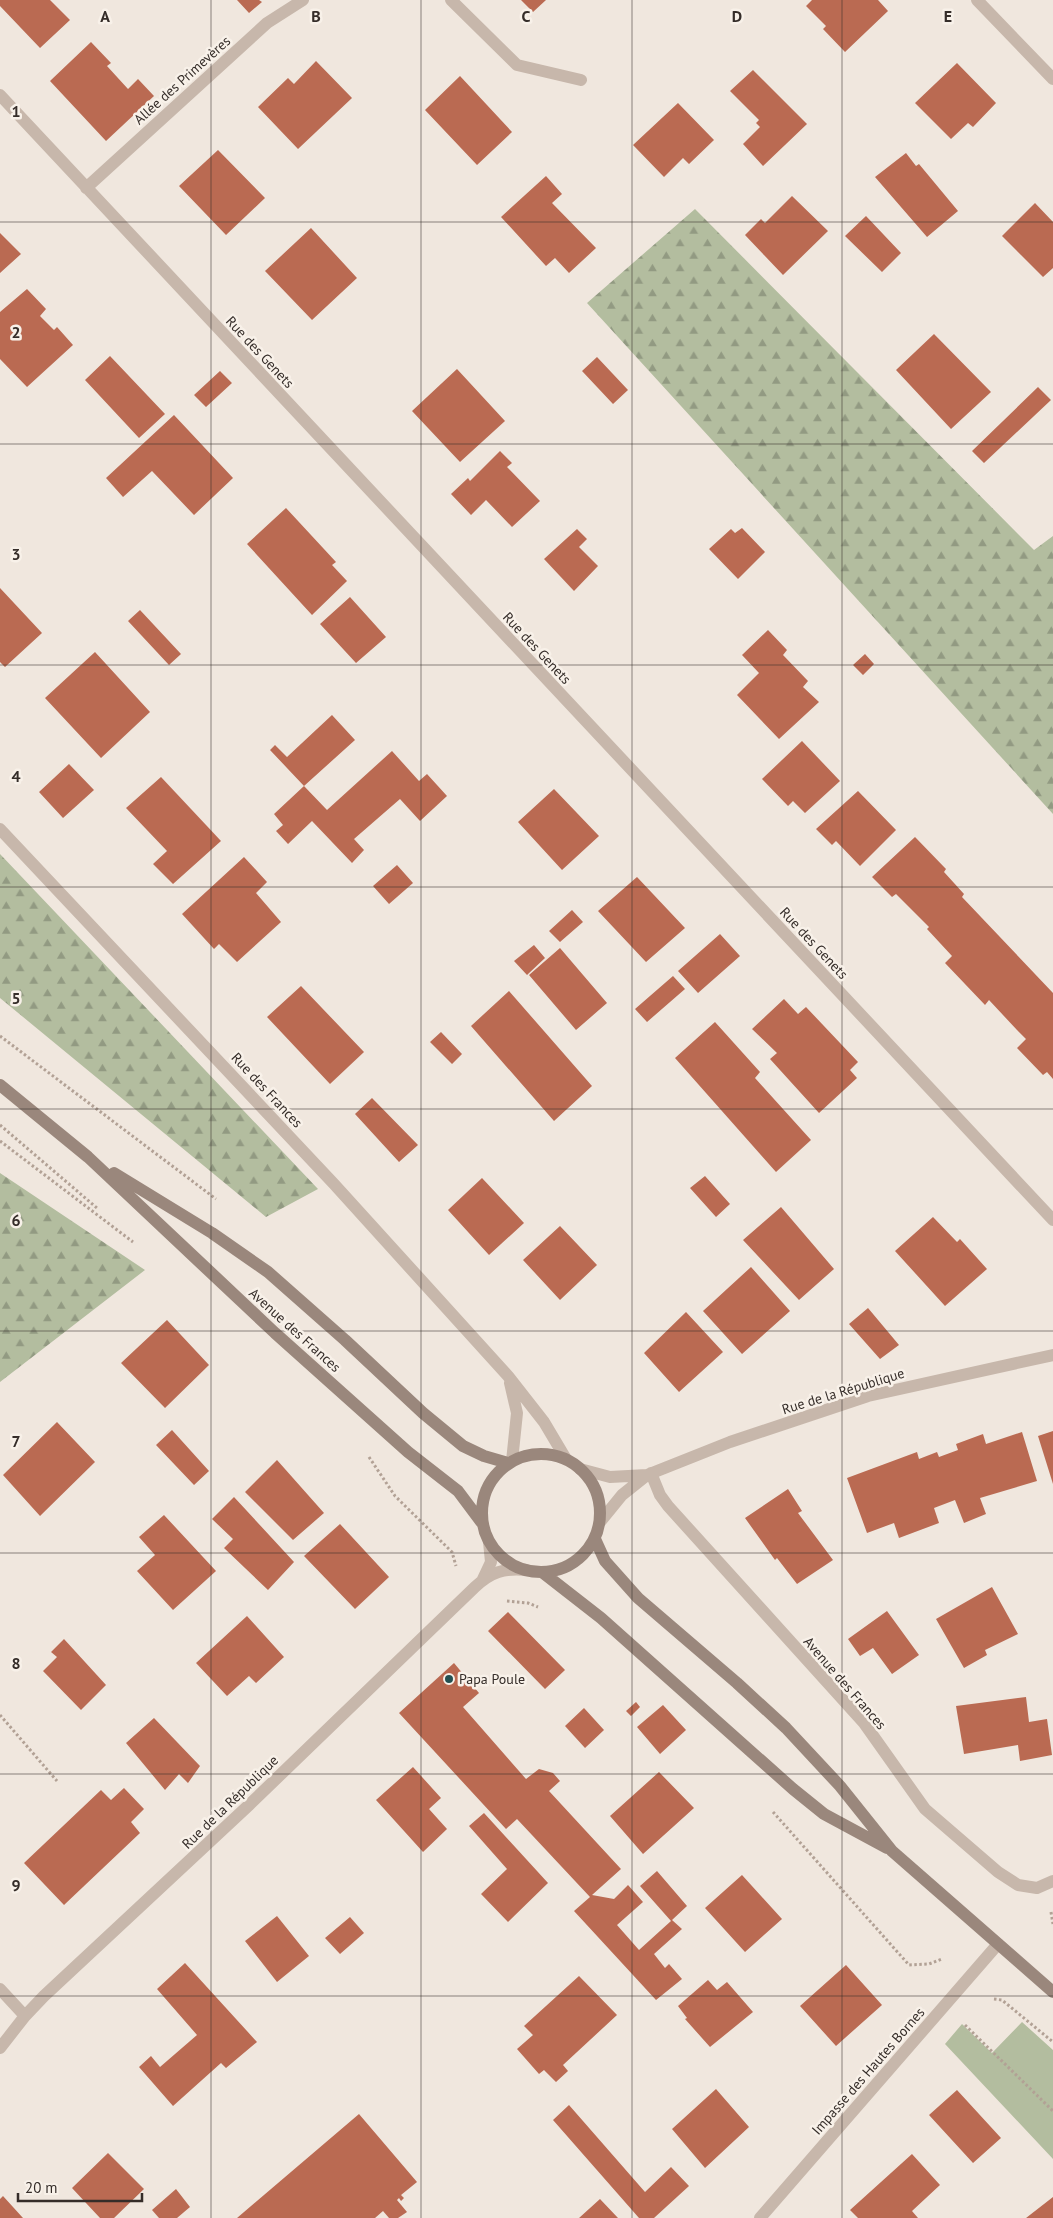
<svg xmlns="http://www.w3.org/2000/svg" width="1053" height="2218" font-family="'PT Sans',sans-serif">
  <defs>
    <pattern id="forest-firs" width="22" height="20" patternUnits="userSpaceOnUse" patternTransform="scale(1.25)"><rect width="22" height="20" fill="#b3bd9f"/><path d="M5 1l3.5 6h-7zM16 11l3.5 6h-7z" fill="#929a82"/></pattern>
  </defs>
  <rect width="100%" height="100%" fill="#f0e7de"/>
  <path fill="url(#forest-firs)" d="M 695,209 L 1034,550 L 1053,536 L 1053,814 L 587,303 Z
    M 0,854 L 318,1189 L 266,1217 L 0,998 Z
    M 0,1173 L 145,1270 L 0,1382 Z"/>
  <path fill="#b3bd9f" d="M 1022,2022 L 1053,2050 L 1053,2159 L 945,2044 L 962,2024 L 992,2053 Z"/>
  <path fill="#ba6a52" d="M 0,0 L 50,0 L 70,20 L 40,48 L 0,6 Z
    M 237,0 L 259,0 L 262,2 L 249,13 Z
    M 521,0 L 546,0 L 533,12 Z
    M 812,0 L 878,0 L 888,11 L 845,52 L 823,29 L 826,26 L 806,6 Z
    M 91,42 L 111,63 L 107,66 L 128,89 L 138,79 L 154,96 L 106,141 L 50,81 Z
    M 316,61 L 352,98 L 298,149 L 258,107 L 288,78 L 294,84 Z
    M 957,63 L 996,103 L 973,127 L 968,123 L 951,139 L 915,103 Z
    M 753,70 L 807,124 L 763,166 L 743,144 L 760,127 L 756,123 L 759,120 L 730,91 Z
    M 460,76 L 512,132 L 477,165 L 425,110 Z
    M 678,103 L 714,140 L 689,164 L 683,158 L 664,177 L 633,145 Z
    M 218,150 L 265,198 L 226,235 L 179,186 Z
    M 906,153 L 916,166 L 919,164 L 958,211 L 927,237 L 875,177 Z
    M 546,176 L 562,194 L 552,203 L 596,248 L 569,273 L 555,258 L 546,266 L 501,217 Z
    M 792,196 L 828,231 L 783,275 L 745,235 L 761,219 L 765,223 Z
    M 1035,203 L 1053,222 L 1053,268 L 1043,277 L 1002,236 Z
    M 866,216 L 901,253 L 882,272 L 845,236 Z
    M 311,228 L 357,278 L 312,320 L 265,271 Z
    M 0,233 L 21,254 L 0,273 Z
    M 27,289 L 46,309 L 40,316 L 54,330 L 57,327 L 73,345 L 27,387 L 0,359 L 0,312 Z
    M 934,334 L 991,392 L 951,429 L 896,370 Z
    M 110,356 L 165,414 L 139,438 L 85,380 Z
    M 597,357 L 628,390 L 613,404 L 582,371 Z
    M 457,369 L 505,421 L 460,462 L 412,411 Z
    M 220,371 L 232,383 L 206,407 L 194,395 Z
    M 1038,387 L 1051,400 L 984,463 L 972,451 Z
    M 174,415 L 233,478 L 194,515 L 152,471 L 123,497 L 106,478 Z
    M 500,451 L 512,463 L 507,467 L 540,501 L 512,527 L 486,500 L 471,515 L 451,494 L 468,478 L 470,481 Z
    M 286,508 L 336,562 L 332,565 L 347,581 L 312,615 L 247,544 Z
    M 742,528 L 765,552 L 738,579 L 709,549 L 731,529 L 735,533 Z
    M 577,529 L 587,539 L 579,547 L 598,566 L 574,591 L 544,559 Z
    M 0,588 L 42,633 L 5,667 L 0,662 Z
    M 350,597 L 386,637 L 356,663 L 320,624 Z
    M 140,610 L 181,654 L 169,665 L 128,621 Z
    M 768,630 L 787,650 L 783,655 L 808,681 L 803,687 L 819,702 L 779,739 L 737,695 L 759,673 L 742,655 Z
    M 95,652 L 150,712 L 101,758 L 45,698 Z
    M 865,654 L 874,664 L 863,675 L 853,665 Z
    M 332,715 L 355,740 L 304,786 L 270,750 L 275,745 L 287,757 Z
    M 802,741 L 840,781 L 805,813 L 793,801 L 788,806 L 762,779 Z
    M 392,751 L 419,781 L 427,774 L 447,796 L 420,821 L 400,799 L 354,839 L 364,850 L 352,863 L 312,821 L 288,844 L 276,831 L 283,825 L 274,814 L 304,786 L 327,810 Z
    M 69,764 L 94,790 L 63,818 L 39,792 Z
    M 161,777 L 221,841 L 173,884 L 153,864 L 167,851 L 126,808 Z
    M 554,789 L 599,836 L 562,870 L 518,822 Z
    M 858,791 L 896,830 L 860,866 L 836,841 L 832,845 L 816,829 Z
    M 915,837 L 946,869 L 944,872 L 964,894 L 962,897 L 1053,993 L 1053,1079 L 1047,1072 L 1043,1075 L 1017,1048 L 1026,1039 L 1017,1030 L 989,1000 L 985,1005 L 945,963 L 952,956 L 927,929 L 929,927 L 896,894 L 892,897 L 872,877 Z
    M 244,857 L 267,882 L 256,893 L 281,922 L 237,962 L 219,944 L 214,949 L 182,914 Z
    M 397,865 L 413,883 L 389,904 L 373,886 Z
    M 637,877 L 685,928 L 646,962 L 598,911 Z
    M 572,910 L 583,922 L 560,942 L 549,931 Z
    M 720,934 L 740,956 L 698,993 L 678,971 Z
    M 534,945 L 545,958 L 527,975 L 514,961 Z
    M 560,948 L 607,1003 L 576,1030 L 529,975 Z
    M 673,976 L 685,989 L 647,1022 L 635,1009 Z
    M 301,986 L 364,1052 L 330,1084 L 267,1017 Z
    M 509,991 L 592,1086 L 554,1121 L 471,1026 Z
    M 784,999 L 798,1014 L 806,1007 L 858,1062 L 850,1070 L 857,1078 L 819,1113 L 770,1059 L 777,1053 L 752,1029 Z
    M 715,1022 L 760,1072 L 755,1078 L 811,1140 L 776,1172 L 675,1058 Z
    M 441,1032 L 462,1054 L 452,1064 L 430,1042 Z
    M 372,1098 L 418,1145 L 399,1162 L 355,1114 Z
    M 705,1176 L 730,1204 L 716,1217 L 690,1188 Z
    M 482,1178 L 524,1223 L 489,1255 L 448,1210 Z
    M 781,1207 L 834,1269 L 799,1300 L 743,1240 Z
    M 933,1217 L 957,1242 L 960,1239 L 987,1269 L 945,1306 L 895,1251 Z
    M 560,1226 L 597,1265 L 560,1300 L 523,1260 Z
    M 751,1267 L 790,1311 L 742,1354 L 703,1311 Z
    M 868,1308 L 899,1345 L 880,1359 L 849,1324 Z
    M 686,1312 L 723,1352 L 679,1392 L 644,1353 Z
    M 167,1320 L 209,1365 L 165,1408 L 121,1363 Z
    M 57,1422 L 95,1462 L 40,1516 L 3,1475 Z
    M 172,1430 L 209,1471 L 194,1485 L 156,1445 Z
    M 1053,1431 L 1053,1484 L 1038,1436 Z
    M 1022,1432 L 1037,1481 L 980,1498 L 986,1514 L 964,1523 L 955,1500 L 934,1508 L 939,1523 L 899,1538 L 894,1523 L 867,1533 L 847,1478 L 917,1452 L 919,1459 L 937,1452 L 939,1457 L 958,1450 L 956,1444 L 983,1434 L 986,1444 Z
    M 277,1460 L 324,1513 L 293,1540 L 245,1492 Z
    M 788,1489 L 802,1511 L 798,1513 L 833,1560 L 797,1584 L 777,1558 L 775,1560 L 745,1518 Z
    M 234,1497 L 294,1562 L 268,1590 L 224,1548 L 233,1539 L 212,1519 Z
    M 164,1515 L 216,1571 L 173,1610 L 137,1571 L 155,1555 L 139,1537 Z
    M 340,1524 L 389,1577 L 355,1609 L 304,1556 Z
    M 992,1587 L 1018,1634 L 985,1650 L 987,1655 L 964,1668 L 936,1619 Z
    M 887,1611 L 919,1655 L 892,1674 L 873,1648 L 860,1656 L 848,1639 Z
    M 508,1612 L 565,1670 L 545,1689 L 488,1631 Z
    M 247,1616 L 284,1657 L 256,1683 L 249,1676 L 227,1696 L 196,1663 Z
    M 64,1639 L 106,1685 L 81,1710 L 43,1671 L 57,1657 L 51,1652 Z
    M 454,1663 L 479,1693 L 463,1707 L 526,1779 L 539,1769 L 553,1773 L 560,1781 L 549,1791 L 621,1869 L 592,1895 L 614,1899 L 628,1885 L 643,1902 L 617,1925 L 639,1950 L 671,1921 L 640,1886 L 657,1871 L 687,1906 L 672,1920 L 682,1929 L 654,1954 L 665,1968 L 669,1964 L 682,1979 L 656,2000 L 574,1911 L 590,1897 L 517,1819 L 506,1829 L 399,1713 Z
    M 1026,1697 L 1029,1722 L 1047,1719 L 1052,1755 L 1020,1761 L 1018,1745 L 964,1754 L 956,1706 Z
    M 636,1702 L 640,1707 L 631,1716 L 626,1711 Z
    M 663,1705 L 686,1730 L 660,1754 L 637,1727 Z
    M 584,1708 L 604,1730 L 585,1748 L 565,1726 Z
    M 154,1718 L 200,1766 L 188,1783 L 179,1774 L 165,1790 L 126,1743 Z
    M 413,1767 L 441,1798 L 429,1809 L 447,1829 L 423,1852 L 376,1800 Z
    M 659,1772 L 694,1808 L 643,1854 L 610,1816 Z
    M 124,1788 L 144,1809 L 131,1822 L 140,1833 L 64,1905 L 24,1863 L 101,1790 L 111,1800 Z
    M 484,1813 L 548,1883 L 508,1922 L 481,1894 L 507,1869 L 469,1826 Z
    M 742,1875 L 782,1919 L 745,1952 L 705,1908 Z
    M 277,1916 L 309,1956 L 277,1982 L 245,1941 Z
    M 350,1917 L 364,1933 L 340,1954 L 325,1938 Z
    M 185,1963 L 257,2042 L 226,2068 L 221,2063 L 173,2106 L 139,2067 L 151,2056 L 160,2067 L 197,2035 L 157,1989 Z
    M 846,1965 L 882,2005 L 836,2046 L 800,2006 Z
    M 579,1976 L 617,2015 L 563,2065 L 568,2071 L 556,2082 L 544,2070 L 539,2074 L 517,2049 L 533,2035 L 524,2026 Z
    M 708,1980 L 717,1990 L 727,1982 L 753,2012 L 710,2047 L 685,2019 L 687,2018 L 678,2006 Z
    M 716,2089 L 749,2127 L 705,2168 L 672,2129 Z
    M 957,2090 L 1001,2138 L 973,2163 L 929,2115 Z
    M 569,2105 L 645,2192 L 671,2167 L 689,2186 L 654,2218 L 639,2218 L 553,2120 Z
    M 359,2114 L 417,2182 L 401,2195 L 404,2198 L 401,2201 L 399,2198 L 397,2200 L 407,2212 L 398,2218 L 389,2218 L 383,2211 L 375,2218 L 237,2218 Z
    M 108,2153 L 144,2189 L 114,2218 L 100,2218 L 72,2188 Z
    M 912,2154 L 940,2185 L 912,2211 L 918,2218 L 858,2218 L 850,2210 Z
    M 176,2189 L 190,2207 L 177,2218 L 159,2218 L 152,2210 Z
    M 3,2196 L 23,2218 L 0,2218 L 0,2199 Z
    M 1053,2197 L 1053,2218 L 1026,2218 Z
    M 600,2199 L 618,2218 L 579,2218 Z"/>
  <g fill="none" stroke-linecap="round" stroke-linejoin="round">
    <path stroke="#b2a195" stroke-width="3" stroke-dasharray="2.5 2.5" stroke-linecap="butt" d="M 0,1036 L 216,1199
      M 0,1125 L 97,1208
      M 0,1141 L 133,1242
      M 369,1457 L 395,1496 L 452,1552 L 456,1566
      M 507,1601 L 528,1603 L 538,1607
      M 0,1715 L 57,1781
      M 773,1812 L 909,1965 L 929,1964 L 942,1959
      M 1051,1912 L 1053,1924
      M 994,1999 L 1002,2000 L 1053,2042
      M 965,2025 L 1053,2111"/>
    <path stroke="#c7b7ab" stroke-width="12" d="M 451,0 L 517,65 L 581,80
      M 977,0 L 1053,79
      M 0,95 L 1053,1220
      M 86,188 L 267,23 L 303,0
      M 0,829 L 334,1184 L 508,1376 L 544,1422 L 566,1459
      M 510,1383 L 517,1413 L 512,1461
      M 580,1469 L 610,1477 L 647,1475
      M 651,1473 L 660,1495 L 668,1506 L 864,1723 L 925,1809 L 998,1872 L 1018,1885 L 1037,1888 L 1053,1881
      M 600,1522 L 622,1495 L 647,1475 L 730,1442 L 868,1396 L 1053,1355
      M 483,1579 L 491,1562 L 489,1542
      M 0,1989 L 25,2016
      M 0,2048 L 25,2016 L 44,1996 L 249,1805 L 475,1587 C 491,1572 504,1568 526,1570
      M 760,2218 L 998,1944"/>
    <path stroke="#9a877c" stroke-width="12" d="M 0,1085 L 88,1157 L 275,1333 L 408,1452 L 458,1491 L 482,1523
      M 114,1173 L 212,1233 L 268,1272 L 345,1340 L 423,1413 L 463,1446 L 484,1456 L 508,1463
      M482 1513a59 59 0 1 1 118 0a59 59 0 1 1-118 0Z
      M 595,1539 L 605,1561 L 638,1598 L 737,1683 L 786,1728 L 840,1786 L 892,1851 L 1053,1992
      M 542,1572 L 601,1618 L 793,1789 L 824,1814 L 887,1848"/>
  </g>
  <path fill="none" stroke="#352d29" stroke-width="1" stroke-opacity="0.55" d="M 211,0 L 211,2218M 421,0 L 421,2218M 632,0 L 632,2218M 842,0 L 842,2218M 0,222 L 1053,222M 0,444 L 1053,444M 0,665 L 1053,665M 0,887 L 1053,887M 0,1109 L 1053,1109M 0,1331 L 1053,1331M 0,1553 L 1053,1553M 0,1774 L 1053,1774M 0,1996 L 1053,1996"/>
  <circle fill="#235052" stroke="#f8f1e9" stroke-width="2" cx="449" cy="1679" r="5"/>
  <g text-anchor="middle" stroke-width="5" stroke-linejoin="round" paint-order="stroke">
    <g font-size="14" fill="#352d29" stroke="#f8f1e9">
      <text transform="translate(182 80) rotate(-42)" y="5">Allée des Primevères</text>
      <text transform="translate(260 352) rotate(47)" y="5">Rue des Genets</text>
      <text transform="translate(537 648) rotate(47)" y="5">Rue des Genets</text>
      <text transform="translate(814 943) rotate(47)" y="5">Rue des Genets</text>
      <text transform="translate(267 1090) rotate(47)" y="5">Rue des Frances</text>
      <text transform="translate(295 1330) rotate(42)" y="5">Avenue des Frances</text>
      <text transform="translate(843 1391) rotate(-17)" y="5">Rue de la République</text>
      <text transform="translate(845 1683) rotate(49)" y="5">Avenue des Frances</text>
      <text transform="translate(230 1802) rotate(-44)" y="5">Rue de la République</text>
      <text transform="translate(868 2071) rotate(-49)" y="5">Impasse des Hautes Bornes</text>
    </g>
    <g font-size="14" fill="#352d29" stroke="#f8f1e9" text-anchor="start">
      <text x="459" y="1684">Papa Poule</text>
    </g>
  </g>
  <g font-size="16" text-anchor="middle" font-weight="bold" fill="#352d29" stroke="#f8f1e9" stroke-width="5" stroke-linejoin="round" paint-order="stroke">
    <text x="105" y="22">A</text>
    <text x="316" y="22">B</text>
    <text x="526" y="22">C</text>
    <text x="737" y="22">D</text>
    <text x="948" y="22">E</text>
    <text x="16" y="117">1</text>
    <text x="16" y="338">2</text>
    <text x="16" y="560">3</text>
    <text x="16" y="782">4</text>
    <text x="16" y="1004">5</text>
    <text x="16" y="1226">6</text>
    <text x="16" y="1447">7</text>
    <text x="16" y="1669">8</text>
    <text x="16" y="1891">9</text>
  </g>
  <path d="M18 2193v8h124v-8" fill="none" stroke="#352d29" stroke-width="2.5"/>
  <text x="25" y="2193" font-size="15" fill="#352d29" stroke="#f8f1e9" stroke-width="4" paint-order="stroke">20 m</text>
</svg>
